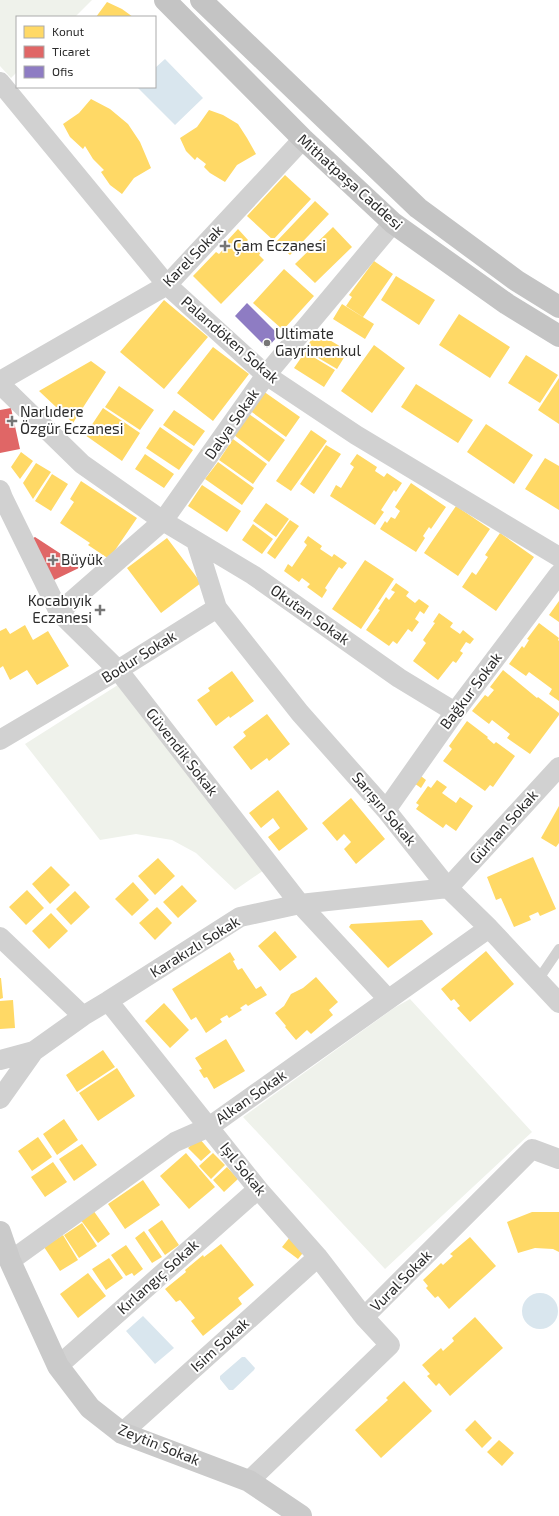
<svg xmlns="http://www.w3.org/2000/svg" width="559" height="1516" font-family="'Exo 2',sans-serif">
  <rect width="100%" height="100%" fill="#fff"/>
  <path fill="#eff2eb" d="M 0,0 L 92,0 L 75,17 L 17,17 L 17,72 L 11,78 L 0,66 Z
    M 121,683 L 267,868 L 235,890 L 196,853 L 172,840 L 136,834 L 100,840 L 25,744 Z
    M 410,999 L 532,1132 L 385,1269 L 243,1117 L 394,1008 Z"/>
  <path fill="#d9e6ee" d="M 165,59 L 203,98 L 175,125 L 137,87 L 155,87 L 155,68 Z
    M522 1311a18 18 0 1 1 36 0a18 18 0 1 1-36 0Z
    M 143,1316 L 174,1348 L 155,1364 L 126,1331 Z
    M 242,1357 L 245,1357 L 255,1368 L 254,1370 L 233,1390 L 229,1390 L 220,1379 L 220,1376 Z"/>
  <path fill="#ffd966" d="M 107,2 L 122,9 L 133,17 L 96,17 Z
    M 91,99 L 110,109 L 128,124 L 140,142 L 151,168 L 134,178 L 122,194 L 110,185 L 101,172 L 104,170 L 93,159 L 85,146 L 83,149 L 70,137 L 63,124 L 79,113 Z
    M 209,110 L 223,115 L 238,124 L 247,138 L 256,154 L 237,165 L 225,182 L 210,173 L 204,167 L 206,164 L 197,157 L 195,160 L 186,151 L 180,138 L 197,127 Z
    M 285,175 L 311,199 L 273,240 L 247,216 Z
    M 315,201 L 329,214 L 290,255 L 276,242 Z
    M 333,227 L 352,247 L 315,283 L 295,264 Z
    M 238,229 L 248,240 L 246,242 L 252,248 L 255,245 L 261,252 L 259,255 L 264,260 L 221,304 L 193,276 L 216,252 L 219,254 L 229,243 L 227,241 Z
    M 374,261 L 393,274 L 363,317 L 346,306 L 352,297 L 349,295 Z
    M 284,269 L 314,296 L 283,330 L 253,303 Z
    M 396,276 L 435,300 L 419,325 L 381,300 Z
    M 164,300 L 208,337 L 164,389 L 120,352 Z
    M 342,304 L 374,324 L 365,339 L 333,319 Z
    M 459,314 L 510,347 L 490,378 L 439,345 Z
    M 316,332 L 348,351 L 337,369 L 305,350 Z
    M 374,345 L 405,368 L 372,413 L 341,391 Z
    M 213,347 L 249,374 L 213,421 L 177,393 Z
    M 305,352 L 335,370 L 324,387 L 294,368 Z
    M 526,355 L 558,375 L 540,403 L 508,383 Z
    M 91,361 L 106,372 L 73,423 L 39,391 Z
    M 559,378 L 559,424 L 538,410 Z
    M 416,384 L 473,420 L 458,443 L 401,407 Z
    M 119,386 L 154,410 L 140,430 L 105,407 Z
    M 263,391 L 300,417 L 286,437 L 249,410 Z
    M 103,408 L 140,433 L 122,461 L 85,435 Z
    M 174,410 L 205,431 L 194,446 L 163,425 Z
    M 249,414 L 285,440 L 269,462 L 234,435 Z
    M 486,424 L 533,455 L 514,484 L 467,452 Z
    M 160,427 L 193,450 L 179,470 L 146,448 Z
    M 311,430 L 327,441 L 291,491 L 276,481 Z
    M 233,439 L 267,464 L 253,484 L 219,460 Z
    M 326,445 L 341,454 L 314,494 L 300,484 Z
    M 21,452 L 33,461 L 20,479 L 11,467 Z
    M 145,454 L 174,474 L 164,488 L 135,469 Z
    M 357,454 L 377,467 L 375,471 L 384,477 L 387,473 L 402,483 L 396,492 L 394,490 L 381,510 L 384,512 L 375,525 L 330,496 L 336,485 L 341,488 L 354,467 L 350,464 Z
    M 545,458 L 559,466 L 559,510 L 525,489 Z
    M 218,462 L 254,488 L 242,505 L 205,479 Z
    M 36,463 L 51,472 L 33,499 L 23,483 Z
    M 52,474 L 68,484 L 51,511 L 35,501 Z
    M 81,481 L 137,518 L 109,559 L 88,545 L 90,543 L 60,523 L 74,502 L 70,499 Z
    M 411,483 L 446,507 L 431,529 L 429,527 L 423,536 L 425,538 L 416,552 L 380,529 L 385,521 L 387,523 L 391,517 L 395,519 L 400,511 L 395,507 Z
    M 202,485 L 241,511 L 227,532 L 188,506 Z
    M 266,503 L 289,519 L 276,537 L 253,521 Z
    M 456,506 L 490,529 L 458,576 L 424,553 Z
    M 290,520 L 299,526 L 275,559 L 267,553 Z
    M 253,524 L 273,539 L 262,554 L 242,540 Z
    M 500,533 L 534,557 L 496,611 L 462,587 L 472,572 L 476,575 L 488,557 L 485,555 Z
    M 308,536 L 322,546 L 320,549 L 332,557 L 334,554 L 347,563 L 342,569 L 339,567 L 325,588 L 327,590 L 322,598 L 307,587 L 310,584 L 302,578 L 299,582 L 284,571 L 288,564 L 292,567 L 307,545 L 304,542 Z
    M 167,538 L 201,583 L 161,613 L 127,568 Z
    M 365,560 L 394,579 L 361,629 L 332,609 Z
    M 396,583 L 409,592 L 406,596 L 415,603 L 419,599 L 429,606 L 424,614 L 420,611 L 415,619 L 419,622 L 412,632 L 408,629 L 397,644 L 393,641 L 389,646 L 366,630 L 380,610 L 378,609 L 386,597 L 389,600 L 395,592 L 391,590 Z
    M 559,601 L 559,622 L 549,615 Z
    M 439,613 L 453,623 L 450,627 L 460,634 L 463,630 L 474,639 L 470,644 L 466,642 L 460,651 L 463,653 L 456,663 L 453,661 L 438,680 L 413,661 L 426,643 L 423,640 L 435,623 L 433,622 Z
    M 539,623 L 559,638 L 558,640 L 559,641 L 559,701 L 549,694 L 552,689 L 529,672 L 526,676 L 509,664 L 522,646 L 524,648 L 529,640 L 527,639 Z
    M 25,625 L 33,640 L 48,631 L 69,666 L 37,685 L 27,670 L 10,680 L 3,666 L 0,668 L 0,631 L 6,628 L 10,634 Z
    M 503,670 L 537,698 L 538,697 L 559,713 L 559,715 L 530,754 L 507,738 L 510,734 L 492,720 L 489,724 L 472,711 L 485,695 L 488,697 L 494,690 L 490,687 Z
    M 232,671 L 254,701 L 230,718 L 229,716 L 216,726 L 197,700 L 210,691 L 208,688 Z
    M 267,714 L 290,744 L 269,761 L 267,758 L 251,770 L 233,747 L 246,736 L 243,732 Z
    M 467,721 L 488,737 L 487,738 L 494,744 L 496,742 L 515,756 L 493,787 L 490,785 L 485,791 L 443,761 L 452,749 L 449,746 Z
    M 417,773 L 426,780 L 421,788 L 411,781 Z
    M 437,780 L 447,787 L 442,793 L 456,803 L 460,797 L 473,806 L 456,831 L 446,824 L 443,828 L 416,809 L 419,805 L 416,803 L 428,786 L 431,788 Z
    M 278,790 L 308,829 L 279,851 L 268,837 L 280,828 L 273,818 L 261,828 L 249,813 Z
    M 351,798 L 385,839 L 356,864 L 344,849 L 351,842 L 344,834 L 337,841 L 322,823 Z
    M 559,806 L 559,843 L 556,847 L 541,838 Z
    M 533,857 L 556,909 L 540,916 L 538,912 L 529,916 L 531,920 L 514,927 L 501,898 L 496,900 L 487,877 Z
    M 158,858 L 175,876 L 155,895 L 138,876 Z
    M 51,866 L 70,885 L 50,904 L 32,884 Z
    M 133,882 L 149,900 L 132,916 L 115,899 Z
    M 182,885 L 197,901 L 178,918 L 163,902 Z
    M 27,890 L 44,908 L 26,925 L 9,907 Z
    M 75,891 L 90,907 L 71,925 L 56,909 Z
    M 157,907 L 172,923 L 155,940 L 139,923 Z
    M 51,913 L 68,931 L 49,949 L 32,931 Z
    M 422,920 L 433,934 L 388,968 L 349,927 L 351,924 Z
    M 275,931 L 297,957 L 280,971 L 258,946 Z
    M 486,951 L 514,984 L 470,1022 L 457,1008 L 460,1006 L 454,999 L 451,1001 L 441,989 Z
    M 230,952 L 235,960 L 233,961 L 238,970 L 242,968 L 256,989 L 261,986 L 267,995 L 248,1006 L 246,1004 L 240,1008 L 242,1010 L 229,1018 L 227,1015 L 220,1019 L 222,1022 L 206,1033 L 196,1017 L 191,1020 L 172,989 Z
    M 316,977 L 338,1002 L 329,1010 L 333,1015 L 311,1034 L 307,1030 L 296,1040 L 285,1027 L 286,1026 L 275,1013 L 284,1006 L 291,994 L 303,988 Z
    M 0,978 L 1,978 L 3,998 L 0,999 Z
    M 13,1000 L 15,1028 L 0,1029 L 0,1001 Z
    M 164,1003 L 189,1030 L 170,1048 L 145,1021 Z
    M 226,1039 L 245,1071 L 214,1089 L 207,1077 L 204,1078 L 199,1070 L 202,1069 L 195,1058 Z
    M 103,1050 L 115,1067 L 77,1092 L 66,1075 Z
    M 117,1068 L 135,1096 L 98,1121 L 79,1093 Z
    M 64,1119 L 78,1140 L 57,1155 L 43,1134 Z
    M 38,1137 L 52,1157 L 32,1171 L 18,1151 Z
    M 199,1138 L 211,1152 L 201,1161 L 188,1148 Z
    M 82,1144 L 97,1165 L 74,1181 L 59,1159 Z
    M 186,1153 L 215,1187 L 189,1209 L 160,1176 Z
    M 213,1153 L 225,1165 L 211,1179 L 199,1166 Z
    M 53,1162 L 67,1182 L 45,1197 L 31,1177 Z
    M 227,1167 L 238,1179 L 224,1192 L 213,1180 Z
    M 143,1180 L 160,1205 L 125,1229 L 108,1204 Z
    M 93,1210 L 110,1234 L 98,1243 L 80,1219 Z
    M 532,1212 L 559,1212 L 559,1252 L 553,1249 L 535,1248 L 518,1253 L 507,1222 Z
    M 162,1220 L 179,1245 L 165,1255 L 148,1230 Z
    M 82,1223 L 97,1246 L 79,1258 L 64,1235 Z
    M 144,1231 L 162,1257 L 152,1263 L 135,1238 Z
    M 63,1235 L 78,1260 L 60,1271 L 44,1247 Z
    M 290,1237 L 306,1249 L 298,1259 L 282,1247 Z
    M 470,1237 L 496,1266 L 449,1309 L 438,1296 L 435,1298 L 426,1288 L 428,1286 L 423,1280 L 441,1263 L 443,1265 L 453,1256 L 450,1254 Z
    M 221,1244 L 254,1285 L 238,1298 L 242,1304 L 203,1336 L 191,1321 L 195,1318 L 180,1300 L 176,1302 L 165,1289 L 186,1272 L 185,1270 L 203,1255 L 204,1257 Z
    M 126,1245 L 143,1269 L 134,1276 L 132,1273 L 126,1276 L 111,1255 Z
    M 109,1258 L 123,1278 L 106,1290 L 92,1269 Z
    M 88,1273 L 106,1296 L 78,1318 L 60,1294 Z
    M 475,1317 L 503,1348 L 450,1396 L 439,1383 L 436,1386 L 427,1376 L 430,1374 L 422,1365 L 441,1348 L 443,1351 L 454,1341 L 452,1338 Z
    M 404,1381 L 432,1411 L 381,1458 L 355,1430 L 388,1400 L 386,1398 Z
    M 475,1420 L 492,1438 L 482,1448 L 465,1430 Z
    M 499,1440 L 514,1453 L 502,1466 L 487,1452 Z"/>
  <path fill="#e06666" d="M 11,408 L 20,449 L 0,453 L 0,410 Z
    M 35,537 L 81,567 L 54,580 L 28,541 Z"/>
  <path fill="#8e7cc3" d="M 247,303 L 279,335 L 267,348 L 235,316 Z"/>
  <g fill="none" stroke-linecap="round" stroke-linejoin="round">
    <path stroke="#d1d1d1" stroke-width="10" d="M 538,980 L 559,949"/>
    <path stroke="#d1d1d1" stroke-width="20" d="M 0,82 L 167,285 L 266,375 L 356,435 L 559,557
      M 0,381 L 167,285 L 303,139
      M 0,384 L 82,464 L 163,521 L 253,575 L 399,678 L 455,712
      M 0,490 L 3,498 L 59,612 L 118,670 L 300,904 L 388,999
      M 217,608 L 300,713 L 386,810 L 448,888 L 489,928 L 559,1003
      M 59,612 L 163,521 L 266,375 L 393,223
      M 0,740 L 118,670 L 217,608 L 196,541
      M 386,810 L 455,712 L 559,574
      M 0,937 L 83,1016
      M 108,1001 L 258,1189 L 318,1257 L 364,1317
      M 0,1060 L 34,1051 L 83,1016 L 108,1001 L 240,917 L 300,904 L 448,888 L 559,767
      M 0,1099 L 34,1051
      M 10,1261 L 175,1142 L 209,1127 L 489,928
      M 58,1366 L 258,1189
      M 122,1433 L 318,1257
      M 249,1481 L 390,1345 L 364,1317 L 532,1149 L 559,1159"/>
    <path stroke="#cacaca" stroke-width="22" d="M 0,1232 L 10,1261 L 58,1366 L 90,1408 L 122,1433 L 249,1481 L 301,1516"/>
    <path stroke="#c4c4c4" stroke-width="22" d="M 165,0 L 303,139 L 393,223 L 507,304 L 559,336
      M 201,0 L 418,208 L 517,281 L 559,307"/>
  </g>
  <g fill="#767676" stroke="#fff" stroke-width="1.5">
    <path d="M223 240h4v4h4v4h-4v4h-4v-4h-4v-4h4z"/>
    <circle cx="267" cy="343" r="4"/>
    <path d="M10 415h4v4h4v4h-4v4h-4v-4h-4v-4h4z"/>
    <path d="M51 554h4v4h4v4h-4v4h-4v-4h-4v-4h4z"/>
    <path d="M98 604h4v4h4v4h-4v4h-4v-4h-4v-4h4z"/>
  </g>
  <g text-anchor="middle" stroke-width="4" stroke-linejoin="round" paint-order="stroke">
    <g font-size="15" fill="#2c2c2c" stroke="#fff">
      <text transform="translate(350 182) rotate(42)" y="5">Mithatpaşa Caddesi</text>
      <text transform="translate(193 256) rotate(-46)" y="5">Karel Sokak</text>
      <text transform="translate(230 340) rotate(41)" y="5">Palandöken Sokak</text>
      <text transform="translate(232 424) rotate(-55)" y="5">Dalya Sokak</text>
      <text transform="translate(310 615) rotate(35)" y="5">Okutan Sokak</text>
      <text transform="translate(139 657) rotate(-32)" y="5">Bodur Sokak</text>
      <text transform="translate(471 691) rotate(-53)" y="5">Bağkur Sokak</text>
      <text transform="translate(182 752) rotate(52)" y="5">Güvendik Sokak</text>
      <text transform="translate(384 809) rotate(50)" y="5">Sarışın Sokak</text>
      <text transform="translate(504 827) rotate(-48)" y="5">Gürhan Sokak</text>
      <text transform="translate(195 947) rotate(-32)" y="5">Karakızlı Sokak</text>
      <text transform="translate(251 1097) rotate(-35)" y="5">Alkan Sokak</text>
      <text transform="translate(243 1169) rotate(51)" y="5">Işıl Sokak</text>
      <text transform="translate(158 1277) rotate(-42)" y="5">Kırlangıç Sokak</text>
      <text transform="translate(401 1281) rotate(-45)" y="5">Vural Sokak</text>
      <text transform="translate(220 1345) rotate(-42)" y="5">Isim Sokak</text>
      <text transform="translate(159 1445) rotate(22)" y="5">Zeytin Sokak</text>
    </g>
    <g font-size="15" fill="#2c2c2c" stroke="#fff" text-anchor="start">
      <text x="233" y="251">Çam Eczanesi</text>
      <text x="275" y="339">Ultimate<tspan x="275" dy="17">Gayrimenkul</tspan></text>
      <text x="20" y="417">Narlıdere<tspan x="20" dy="17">Özgür Eczanesi</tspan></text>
      <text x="61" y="565">Büyük</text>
      <text x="92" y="606" text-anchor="end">Kocabıyık<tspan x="92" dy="17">Eczanesi</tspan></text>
    </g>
  </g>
  <rect x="16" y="16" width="140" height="72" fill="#ffffff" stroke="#ababab"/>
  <rect x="24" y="26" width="20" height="12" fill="#ffd966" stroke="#ababab"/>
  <text x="52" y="36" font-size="12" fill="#2c2c2c">Konut</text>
  <rect x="24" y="46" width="20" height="12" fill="#e06666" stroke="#ababab"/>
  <text x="52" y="56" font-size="12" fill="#2c2c2c">Ticaret</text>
  <rect x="24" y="66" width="20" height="12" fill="#8e7cc3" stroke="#ababab"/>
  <text x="52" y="76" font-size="12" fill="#2c2c2c">Ofis</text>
</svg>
